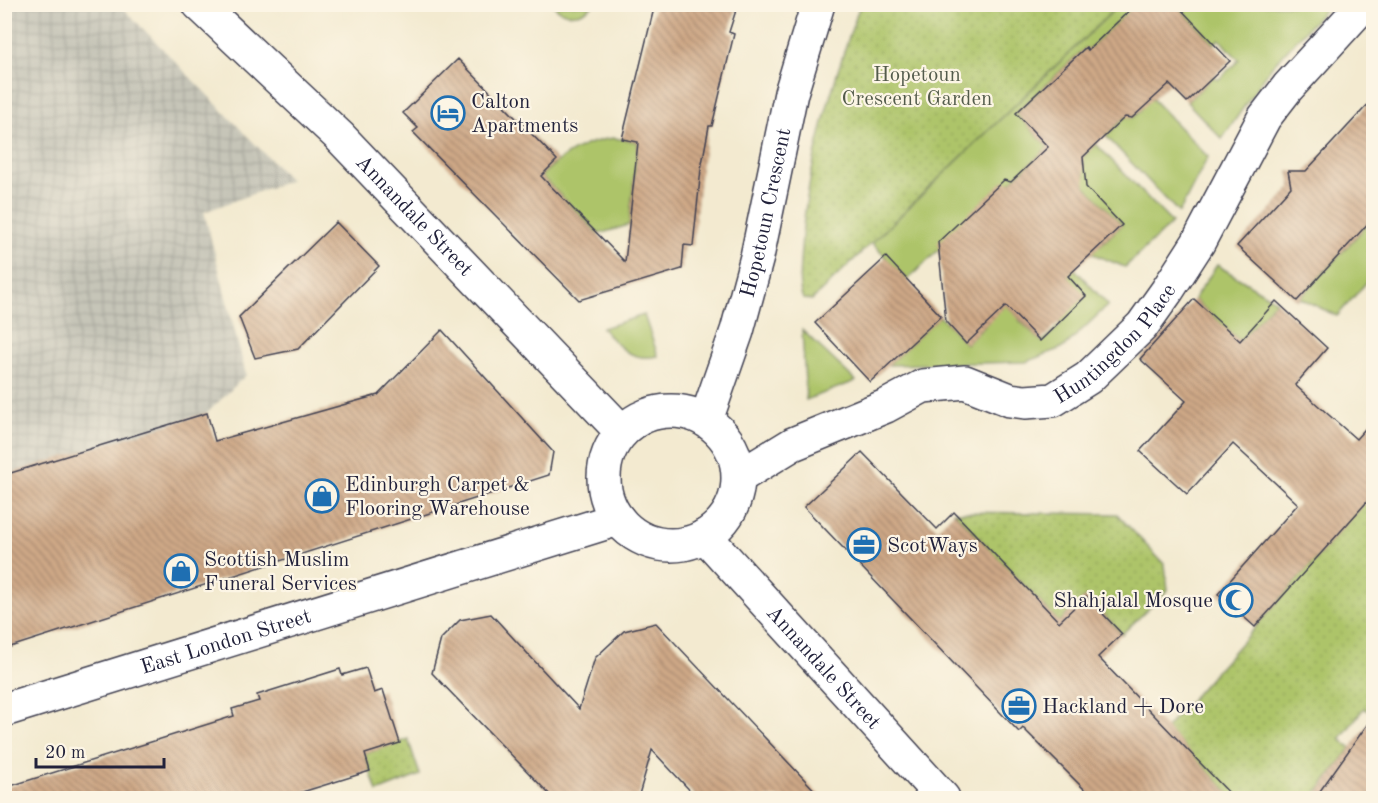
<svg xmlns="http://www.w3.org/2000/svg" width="1378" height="803" font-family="'Old Standard TT',serif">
  <defs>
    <pattern id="industrial-grid" width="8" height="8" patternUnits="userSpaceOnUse" patternTransform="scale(1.5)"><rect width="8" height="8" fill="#c6c5b8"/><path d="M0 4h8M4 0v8" fill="none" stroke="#aaa99f"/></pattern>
    <pattern id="garden-dots" width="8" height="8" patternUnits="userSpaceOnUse" patternTransform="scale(1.5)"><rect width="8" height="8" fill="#adc469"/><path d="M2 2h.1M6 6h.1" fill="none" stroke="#95a85c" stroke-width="1.8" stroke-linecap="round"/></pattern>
    <pattern id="building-back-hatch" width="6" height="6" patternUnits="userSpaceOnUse" patternTransform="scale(1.5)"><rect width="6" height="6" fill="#cea886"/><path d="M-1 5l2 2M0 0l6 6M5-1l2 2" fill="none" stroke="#a7886f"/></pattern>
  </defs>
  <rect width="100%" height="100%" fill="#fcf5e5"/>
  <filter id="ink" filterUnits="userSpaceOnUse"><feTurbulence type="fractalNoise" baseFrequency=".0167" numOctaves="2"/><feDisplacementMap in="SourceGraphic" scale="12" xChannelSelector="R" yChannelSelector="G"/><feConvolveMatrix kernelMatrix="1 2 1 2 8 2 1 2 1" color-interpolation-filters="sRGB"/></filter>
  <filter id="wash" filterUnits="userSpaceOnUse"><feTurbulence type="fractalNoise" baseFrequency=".008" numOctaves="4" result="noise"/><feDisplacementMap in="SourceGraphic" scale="24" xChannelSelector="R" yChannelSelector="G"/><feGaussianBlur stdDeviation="1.35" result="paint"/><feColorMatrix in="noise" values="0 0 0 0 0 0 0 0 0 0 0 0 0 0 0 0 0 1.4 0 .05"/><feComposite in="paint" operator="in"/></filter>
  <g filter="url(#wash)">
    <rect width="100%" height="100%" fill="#f3ead0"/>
    <path fill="url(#industrial-grid)" d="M 5,4 L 120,5 L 290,180 L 204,212 L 246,375 L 207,413 L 5,475 Z"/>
    <path fill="#adc469" stroke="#687352" stroke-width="1.5" d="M 553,5 L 593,5 C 581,17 565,18 553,5 Z
      M 1119,5 L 1136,5 L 1088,50 L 1085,48 L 1016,113 L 1048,147 L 907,280 L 872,243 Z
      M 1176,5 L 1329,5 L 1272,66 L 1222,139 L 1187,102 L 1214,76 L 1218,80 L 1239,60 L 1219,39 L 1214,44 Z
      M 1139,85 L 1208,157 L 1179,213 L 1106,136 L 1126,116 L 1132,118 L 1141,111 Z
      M 614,138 L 638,142 L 629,225 L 599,234 L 541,176 C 563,155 582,142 614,138 Z
      M 1096,144 L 1172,223 L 1125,267 L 1088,252 L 1102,244 L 1122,225 L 1072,172 L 1076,172 L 1084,165 L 1082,158 Z
      M 1368,224 L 1373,229 L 1373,275 L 1337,316 L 1300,298 Z
      M 1217,265 L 1276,301 L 1240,341 L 1194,299 Z
      M 1072,266 L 1108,305 L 1064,347 L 1026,362 L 888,365 L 940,316 L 966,344 L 984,327 L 1008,295 L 1020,321 L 1042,342 L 1061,324 L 1059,322 L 1065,274 Z
      M 644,315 L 658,356 C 631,362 618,346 602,328 Z
      M 802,330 L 856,381 L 806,400 Z"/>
    <path fill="url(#garden-dots)" stroke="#687352" stroke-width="1.5" d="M 860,5 L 1119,5 L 812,300 L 803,299 C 797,285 800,264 801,249 C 807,165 832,84 860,5 Z
      M 1373,494 L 1373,715 L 1364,708 L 1340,739 L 1351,748 L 1313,798 L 1234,798 L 1166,728 Z
      M 954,512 L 1117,514 L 1165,565 L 1168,590 L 1122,634 L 1086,596 L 1059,622 Z
      M 408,739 L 420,775 L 377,792 L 365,754 Z"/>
    <g id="blocks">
      <path fill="url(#building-back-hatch)" d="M 655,4 L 738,4 L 729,32 L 734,34 L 712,126 L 709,126 L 701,169 L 693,246 L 684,245 L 682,269 L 579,300 L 413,132 L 418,128 L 403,113 L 458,59 L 557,160 L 541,176 L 625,262 L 638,142 L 622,139 Z
        M 1136,4 L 1176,4 L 1230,61 L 1187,102 L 1169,84 L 1132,118 L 1125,117 L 1083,157 L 1086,187 L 1122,225 L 1068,276 L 1086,296 L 1040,341 L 1006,306 L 966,344 L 946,322 L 938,242 L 1004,180 L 1011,182 L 1048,147 L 1016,113 L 1086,47 L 1088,50 Z
        M 1374,98 L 1374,217 L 1297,301 L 1237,246 L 1291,187 L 1288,171 L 1306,171 Z
        M 336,222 L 379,266 L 298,349 L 255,358 L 239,317 Z
        M 886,257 L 941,316 L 870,382 L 815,323 Z
        M 1194,299 L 1240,341 L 1276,301 L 1327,348 L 1295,385 L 1356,439 L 1374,419 L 1374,494 L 1255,627 L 1218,594 L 1298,504 L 1233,444 L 1187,494 L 1140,451 L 1186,401 L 1140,359 Z
        M 442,330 L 553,452 L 549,475 L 4,649 L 4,475 L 207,413 L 215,441 L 378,395 Z
        M 862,452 L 937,529 L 954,512 L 1059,622 L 1086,596 L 1122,634 L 1098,657 L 1234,798 L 1093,798 L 1023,728 L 1019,732 L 804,507 Z
        M 491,614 L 579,709 L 595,658 L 624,631 L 656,623 L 822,798 L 697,798 L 652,750 L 638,798 L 553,798 L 432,673 L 441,639 L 460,620 Z
        M 366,668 L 374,693 L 383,690 L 400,743 L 365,754 L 370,771 L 283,798 L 4,798 L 4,788 L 234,716 L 232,709 L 259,701 L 257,695 L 340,669 L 342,675 Z
        M 1374,715 L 1374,798 L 1315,798 Z"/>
    </g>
  </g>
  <g filter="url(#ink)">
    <use href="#blocks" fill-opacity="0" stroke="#414051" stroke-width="1.5"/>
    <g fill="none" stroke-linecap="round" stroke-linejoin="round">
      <g stroke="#414051" stroke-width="36">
        <g id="street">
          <path id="s1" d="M 199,4 L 339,136 L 622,432"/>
          <circle cx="671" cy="478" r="67"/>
          <path id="s2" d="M 706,420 L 737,331 L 757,257 L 791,93 L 818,4"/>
          <path id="s3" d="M 739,477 L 793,444 L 886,406 L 923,386 L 965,382 L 1010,400 L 1025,402 L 1053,400 L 1088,378 L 1142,326 L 1167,291 L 1198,243 L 1264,118 L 1288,87 L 1364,4"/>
          <path id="s4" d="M 705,536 L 943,798"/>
          <path id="s5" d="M 4,710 L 618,519"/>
        </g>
      </g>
      <use href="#street" stroke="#fff" stroke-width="33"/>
    </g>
  </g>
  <defs>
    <g id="hotel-ring" transform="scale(1.725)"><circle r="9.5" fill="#fcf5e5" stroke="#1f6fb2" stroke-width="1.5"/><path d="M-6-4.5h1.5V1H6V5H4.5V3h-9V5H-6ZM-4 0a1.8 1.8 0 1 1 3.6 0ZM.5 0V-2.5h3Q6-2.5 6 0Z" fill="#1f6fb2"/></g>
    <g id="shop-ring" transform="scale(1.725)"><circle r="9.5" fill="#fcf5e5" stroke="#1f6fb2" stroke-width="1.5"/><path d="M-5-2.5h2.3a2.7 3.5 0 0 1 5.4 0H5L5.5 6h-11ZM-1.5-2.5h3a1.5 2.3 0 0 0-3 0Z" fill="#1f6fb2"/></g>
    <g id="office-ring" transform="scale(1.725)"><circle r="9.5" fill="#fcf5e5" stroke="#1f6fb2" stroke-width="1.5"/><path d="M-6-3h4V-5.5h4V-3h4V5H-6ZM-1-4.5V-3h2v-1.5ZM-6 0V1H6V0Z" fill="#1f6fb2"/></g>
    <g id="mosque-ring" transform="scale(1.725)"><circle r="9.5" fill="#fcf5e5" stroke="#1f6fb2" stroke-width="1.5"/><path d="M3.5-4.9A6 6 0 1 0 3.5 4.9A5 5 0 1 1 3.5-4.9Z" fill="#1f6fb2"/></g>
  </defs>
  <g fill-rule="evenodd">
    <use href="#hotel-ring" x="448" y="113"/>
    <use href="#shop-ring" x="322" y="496"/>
    <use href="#office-ring" x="864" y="545"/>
    <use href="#shop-ring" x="181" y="571"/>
    <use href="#mosque-ring" x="1236" y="600"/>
    <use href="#office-ring" x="1019" y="706"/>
  </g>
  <g text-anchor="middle" stroke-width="4.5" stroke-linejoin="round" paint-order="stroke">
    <g font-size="21" fill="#535b4b" stroke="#fcf5e5">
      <text x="917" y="81">Hopetoun<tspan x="917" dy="24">Crescent Garden</tspan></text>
    </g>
    <g font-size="21" fill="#22223b" stroke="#fcf5e5" text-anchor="start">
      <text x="471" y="108">Calton<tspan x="471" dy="24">Apartments</tspan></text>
      <text x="345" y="491">Edinburgh Carpet &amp;<tspan x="345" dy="24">Flooring Warehouse</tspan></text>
      <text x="887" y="552">ScotWays</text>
      <text x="204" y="566">Scottish Muslim<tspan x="204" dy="24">Funeral Services</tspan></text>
      <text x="1213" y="607" text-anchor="end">Shahjalal Mosque</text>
      <text x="1042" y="713">Hackland + Dore</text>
    </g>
    <g font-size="21" fill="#22223b" stroke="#fcf5e5">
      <text dy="7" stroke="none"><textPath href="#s2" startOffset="216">Hopetoun Crescent</textPath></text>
      <text dy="7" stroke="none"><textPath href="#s1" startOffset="302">Annandale Street</textPath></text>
      <text dy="7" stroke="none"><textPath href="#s3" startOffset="424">Huntingdon Place</textPath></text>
      <text dy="7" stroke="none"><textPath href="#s5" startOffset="232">East London Street</textPath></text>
      <text dy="7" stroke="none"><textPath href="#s4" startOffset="177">Annandale Street</textPath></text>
    </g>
  </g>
  <rect width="1378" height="803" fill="none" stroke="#fcf5e5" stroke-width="24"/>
  <path d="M36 758v9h128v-9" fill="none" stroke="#22223b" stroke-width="3"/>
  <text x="45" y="758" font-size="18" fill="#22223b" stroke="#fcf5e5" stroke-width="4.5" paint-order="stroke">20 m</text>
</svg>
